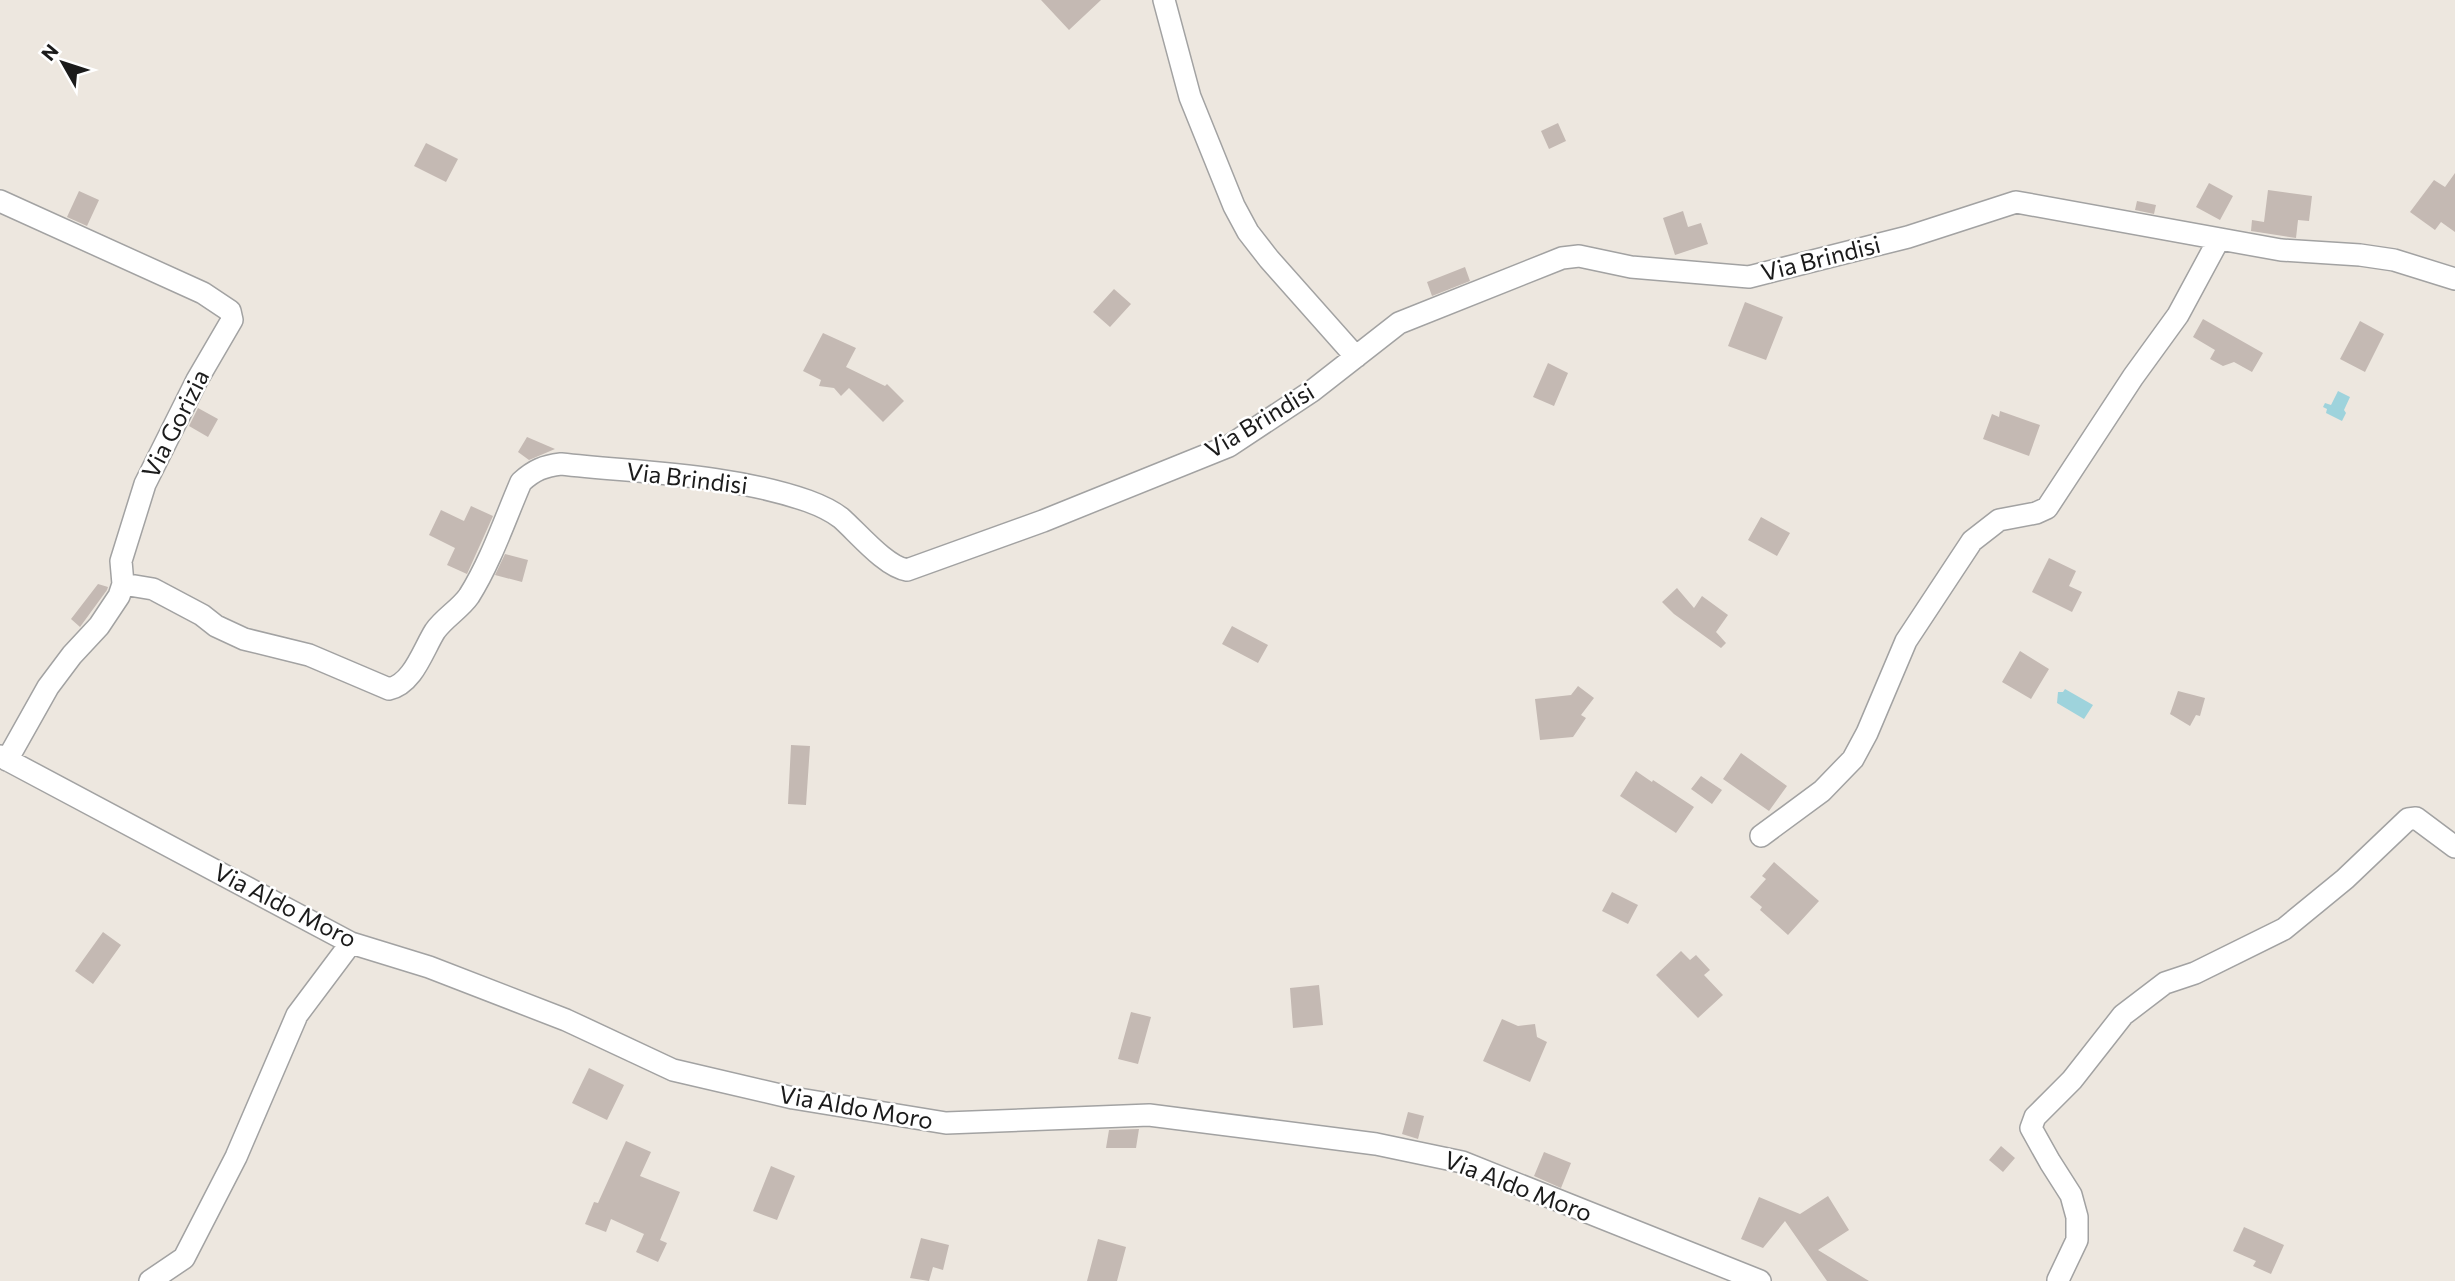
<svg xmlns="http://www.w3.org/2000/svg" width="2455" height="1281" font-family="Commissioner,sans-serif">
  <rect width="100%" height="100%" fill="#ede7df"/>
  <path fill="#9ed3dc" d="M 2338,391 L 2350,397 L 2344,410 L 2346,413 L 2342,421 L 2326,413 L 2327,409 L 2323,407 L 2325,403 L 2331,405 Z
    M 2065,689 L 2093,705 L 2084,719 L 2057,703 L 2058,692 L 2063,692 Z"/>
  <path fill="#c4b9b3" d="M 1041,0 L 1101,0 L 1069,30 Z
    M 1558,123 L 1566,141 L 1549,149 L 1541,131 Z
    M 426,143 L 458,159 L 446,182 L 414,166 Z
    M 2455,173 L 2455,232 L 2441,222 L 2435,230 L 2410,212 L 2434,180 L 2445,187 Z
    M 2209,183 L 2233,196 L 2220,220 L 2196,207 Z
    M 2268,190 L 2312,196 L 2309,221 L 2298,220 L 2296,238 L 2251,231 L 2252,220 L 2264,222 Z
    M 79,191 L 99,200 L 87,226 L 67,217 Z
    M 2137,201 L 2156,205 L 2154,214 L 2135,210 Z
    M 1683,211 L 1688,227 L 1701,223 L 1708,244 L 1675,255 L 1663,218 Z
    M 1465,267 L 1470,281 L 1432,296 L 1427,282 Z
    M 1114,289 L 1131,304 L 1110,327 L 1093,312 Z
    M 1745,302 L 1783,317 L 1766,360 L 1728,346 Z
    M 2203,319 L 2263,353 L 2252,372 L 2234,362 L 2223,366 L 2210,359 L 2215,350 L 2193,337 Z
    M 2360,321 L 2384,334 L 2365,372 L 2340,359 Z
    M 823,333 L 856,348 L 846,367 L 885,386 L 887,384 L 904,401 L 883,422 L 849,388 L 841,396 L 834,388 L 819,386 L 821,380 L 803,371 Z
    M 1548,363 L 1568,373 L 1554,406 L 1533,397 Z
    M 198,408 L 218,419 L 208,437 L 189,426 Z
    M 2000,411 L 2040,425 L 2029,456 L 1983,439 L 1992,414 L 1999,417 Z
    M 527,437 L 555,449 L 529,460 L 518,452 Z
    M 471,506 L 493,516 L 467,574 L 447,565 L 455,548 L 429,535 L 441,510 L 464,521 Z
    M 1761,517 L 1790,533 L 1777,556 L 1748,540 Z
    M 505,554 L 528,560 L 522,582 L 495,575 Z
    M 2049,558 L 2076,571 L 2069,586 L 2082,592 L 2072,612 L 2032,592 Z
    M 98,584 L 108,587 L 107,590 L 80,627 L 71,619 Z
    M 1677,588 L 1694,608 L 1702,596 L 1728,615 L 1716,632 L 1726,643 L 1721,648 L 1674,614 L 1662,602 Z
    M 1232,626 L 1268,645 L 1258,663 L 1222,644 Z
    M 2020,651 L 2049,669 L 2031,699 L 2002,682 Z
    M 1578,686 L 1594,698 L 1581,715 L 1586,718 L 1573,737 L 1540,740 L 1535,699 L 1571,695 Z
    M 2178,691 L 2205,698 L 2200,716 L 2196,715 L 2190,726 L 2170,714 Z
    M 791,745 L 810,746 L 806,805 L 788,804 Z
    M 1741,753 L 1787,786 L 1769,811 L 1723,779 Z
    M 1636,771 L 1652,782 L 1653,780 L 1694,807 L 1676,833 L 1620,796 Z
    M 1701,776 L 1722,790 L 1712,804 L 1691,789 Z
    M 1774,862 L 1819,901 L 1788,935 L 1760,910 L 1762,907 L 1750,897 L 1766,879 L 1762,876 Z
    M 1612,892 L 1638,905 L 1628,924 L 1602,911 Z
    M 103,932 L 121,945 L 93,984 L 75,971 Z
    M 1681,951 L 1690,960 L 1696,955 L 1710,970 L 1704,975 L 1723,995 L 1698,1018 L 1656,975 Z
    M 1319,985 L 1323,1025 L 1293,1028 L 1290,988 Z
    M 1131,1012 L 1151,1017 L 1138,1064 L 1118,1059 Z
    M 1502,1019 L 1518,1026 L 1535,1024 L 1537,1037 L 1547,1042 L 1530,1082 L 1483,1061 Z
    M 589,1068 L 624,1085 L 607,1120 L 572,1103 Z
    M 1408,1112 L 1424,1116 L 1418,1139 L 1402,1134 Z
    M 1139,1129 L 1136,1148 L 1106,1148 L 1109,1130 Z
    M 626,1141 L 651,1152 L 640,1176 L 680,1192 L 660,1240 L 667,1243 L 658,1262 L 636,1252 L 644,1234 L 611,1219 L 606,1232 L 585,1224 L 594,1202 L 598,1203 Z
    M 2001,1146 L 2015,1158 L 2003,1172 L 1989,1160 Z
    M 1544,1152 L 1571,1163 L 1561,1188 L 1534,1176 Z
    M 771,1166 L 795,1176 L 777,1220 L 753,1211 Z
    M 1828,1196 L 1849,1230 L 1818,1250 L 1869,1281 L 1827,1281 L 1785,1221 L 1763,1248 L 1741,1239 L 1759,1197 L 1800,1214 Z
    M 2244,1227 L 2284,1245 L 2271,1274 L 2253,1266 L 2256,1261 L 2233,1251 Z
    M 921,1238 L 949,1245 L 943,1270 L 933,1267 L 929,1281 L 910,1278 Z
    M 1098,1239 L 1126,1247 L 1117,1281 L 1087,1281 Z"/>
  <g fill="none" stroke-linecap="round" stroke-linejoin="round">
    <g stroke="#a2a2a2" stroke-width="24">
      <path id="street" d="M 1164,0 L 1190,97 L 1234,206 L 1248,232 L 1269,259 L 1356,357
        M 0,201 L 203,293 L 230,311 L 232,320 L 197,380 L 145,484 L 121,561 L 123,584 L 119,596 L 99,626 L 72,655 L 48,687 L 7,760
        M 123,584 L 153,589 L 202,615 L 216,626 L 244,639 L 309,655 L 389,689 C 413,684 423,650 435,631 C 444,618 460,609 469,596 C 491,561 505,519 521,482 C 534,470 544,466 561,464 C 643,473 730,474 808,501 C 819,505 832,511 841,518 C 858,533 886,567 907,570 L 1043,521 L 1229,446 L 1312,391 L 1399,323 L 1562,258 L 1579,256 L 1631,267 L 1749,277 L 1908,237 L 2016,202 L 2281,250 L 2360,255 L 2394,260 L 2455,279
        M 0,756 L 351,943 L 429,967 L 566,1020 L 673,1070 L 793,1098 L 946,1123 L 1149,1115 L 1376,1144 L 1462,1162 L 1760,1281
        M 1761,836 L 1822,791 L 1853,759 L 1867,733 L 1906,641 L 1972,541 L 1999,520 L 2036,513 L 2047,508 L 2133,377 L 2178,315 L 2219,239
        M 2058,1280 L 2077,1240 L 2077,1217 L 2071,1195 L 2050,1162 L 2031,1128 L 2035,1117 L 2072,1080 L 2123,1015 L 2165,983 L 2195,973 L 2284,929 L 2345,879 L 2408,819 L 2416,818 L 2455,847
        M 150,1281 L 184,1258 L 236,1157 L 297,1015 L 351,943"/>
    </g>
    <use href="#street" stroke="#fff" stroke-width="21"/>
  </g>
  <g text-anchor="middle" stroke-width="5" stroke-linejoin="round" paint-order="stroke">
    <g font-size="24" fill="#1b1b1b" stroke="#fff">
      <text transform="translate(1821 259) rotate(-14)" y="8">Via Brindisi</text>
      <text transform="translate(1260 421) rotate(-31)" y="8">Via Brindisi</text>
      <text transform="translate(176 424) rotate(-63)" y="8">Via Gorizia</text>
      <text transform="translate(687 479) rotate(7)" y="8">Via Brindisi</text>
      <text transform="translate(285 906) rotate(27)" y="8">Via Aldo Moro</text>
      <text transform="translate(856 1108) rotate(10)" y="8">Via Aldo Moro</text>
      <text transform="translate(1518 1187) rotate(21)" y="8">Via Aldo Moro</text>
    </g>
  </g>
  <g transform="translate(63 63) rotate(309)" stroke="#ffffff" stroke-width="5" paint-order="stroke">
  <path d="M0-5L12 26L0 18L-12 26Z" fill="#1b1b1b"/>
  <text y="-10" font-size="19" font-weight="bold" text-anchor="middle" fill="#1b1b1b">N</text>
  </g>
</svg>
